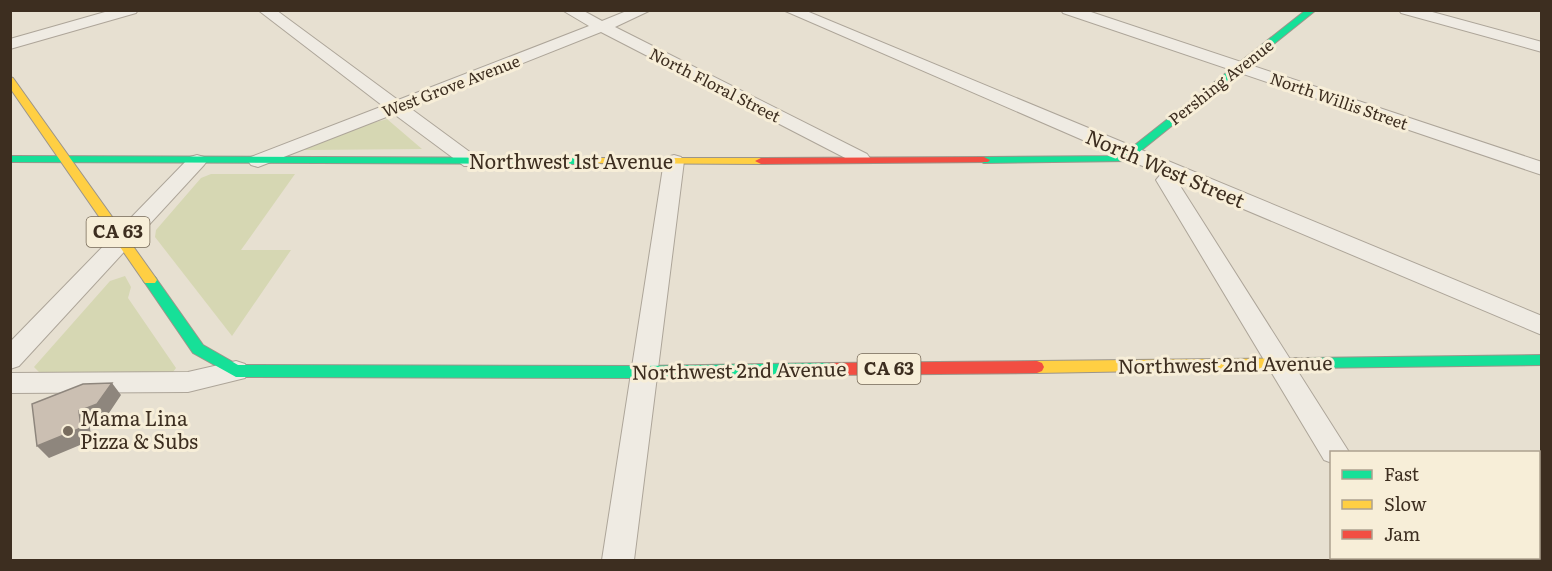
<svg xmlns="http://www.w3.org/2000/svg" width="1552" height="571" font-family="Literata,serif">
  <rect width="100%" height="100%" fill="#e7e0d1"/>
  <path fill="#d6d7b3" d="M 387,119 L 422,149 L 304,150 C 315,133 368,125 387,119 Z
    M 211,174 L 295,174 L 241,250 L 291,250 L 232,336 L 155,237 L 156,230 L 201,178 Z
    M 125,276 L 131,287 L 128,298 L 176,368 L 173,372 L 39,372 L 34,367 L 110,281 Z"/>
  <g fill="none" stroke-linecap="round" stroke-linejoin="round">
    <g stroke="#ada599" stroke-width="2">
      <path id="street" d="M 112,10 L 138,10 L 136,13 L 10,49 L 10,39 Z
        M 258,10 L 276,10 L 398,100 L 589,26 L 562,10 L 582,10 L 602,21 L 629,10 L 651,10 L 615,27 L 867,154 L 870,158 L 867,162 L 853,162 L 601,32 L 410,108 L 478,158 L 481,162 L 478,166 L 464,166 L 394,114 L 258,167 L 251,165 L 248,161 L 251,157 L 383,106 Z
        M 783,10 L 804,10 L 1542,316 L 1542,335 L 1177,181 L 1349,452 L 1332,452 L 1332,463 L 1324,460 L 1156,180 L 1161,174 Z
        M 1061,10 L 1085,10 L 1542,162 L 1542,175 L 1063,13 Z
        M 1399,10 L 1425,10 L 1542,42 L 1542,52 L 1401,13 Z
        M 197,155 L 204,157 L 207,161 L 204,165 L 19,366 L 10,369 L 10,342 L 190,157 Z
        M 674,155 L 681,157 L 684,161 L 634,560 L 602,560 L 664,161 L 667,157 Z
        M 236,361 L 245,364 L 249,371 L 245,378 L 188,392 L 10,393 L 10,373 L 188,372 Z
        M 1382,558 L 1415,558 L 1416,560 L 1383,560 Z"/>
    </g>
    <g stroke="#9c958a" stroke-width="2">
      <path id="fast" d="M 1306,10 L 1316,10 L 1128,161 L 984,163 L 978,160 L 984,157 L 1121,156 Z
        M 10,156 L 581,158 L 587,161 L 581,164 L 10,162 Z
        M 150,276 L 155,277 L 203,345 L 238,365 L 644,366 L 831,363 L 836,365 L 838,369 L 836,373 L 831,375 L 644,378 L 236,377 L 193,353 L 143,280 Z
        M 1542,355 L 1542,365 L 1307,368 L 1302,367 L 1300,363 L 1302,359 L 1307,358 Z"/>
    </g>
    <g stroke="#9c958a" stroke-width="2">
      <path id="slow" d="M 10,77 L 13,78 L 155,277 L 157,280 L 155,283 L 145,283 L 10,88 Z
        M 581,158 L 761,158 L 767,161 L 761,164 L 577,163 L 575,161 Z
        M 1307,358 L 1312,359 L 1314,363 L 1312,367 L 1307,368 L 1037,373 L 1032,371 L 1030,367 L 1032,363 L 1037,361 Z"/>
    </g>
    <g stroke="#9c958a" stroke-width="2">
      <path id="jam" d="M 984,157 L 990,160 L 988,162 L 761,164 L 755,161 L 761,158 Z
        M 1037,361 L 1042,363 L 1044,367 L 1042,371 L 1037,373 L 831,375 L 826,373 L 824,369 L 826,365 L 831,363 Z"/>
    </g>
    <use href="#street" fill="#efebe3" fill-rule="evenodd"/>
    <use href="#fast" fill="#16e098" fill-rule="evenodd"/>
    <use href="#slow" fill="#ffcf43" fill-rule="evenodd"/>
    <use href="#jam" fill="#f24e42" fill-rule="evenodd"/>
  </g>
  <path fill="#8e867d" d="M 112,383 L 121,395 L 107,416 L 89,423 L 92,440 L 49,458 L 37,446 Z"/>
  <path fill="#cbbfb2" stroke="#8e867d" stroke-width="1.5" d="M 112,383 L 97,404 L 79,411 L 81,428 L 37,446 L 32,404 L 83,384 Z"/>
  <circle fill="#786c5e" stroke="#f7eed8" stroke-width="2" cx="68" cy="431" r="6"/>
  <g text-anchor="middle" stroke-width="6" stroke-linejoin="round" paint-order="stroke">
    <g font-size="16" fill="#3d2e20" stroke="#f7eed8">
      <text transform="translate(1221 82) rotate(-38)" y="6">Pershing Avenue</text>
      <text transform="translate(715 85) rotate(27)" y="6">North Floral Street</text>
      <text transform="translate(451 86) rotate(-21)" y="6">West Grove Avenue</text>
      <text transform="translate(1339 101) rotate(19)" y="6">North Willis Street</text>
    </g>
    <g fill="#f7eed8" stroke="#756857" stroke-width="1.5">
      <rect x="86.5" y="217" width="63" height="30" rx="4.5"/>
      <rect x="857.5" y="354" width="63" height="30" rx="4.5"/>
    </g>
    <g font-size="18" font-weight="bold" fill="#3d2e20">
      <text x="118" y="238">CA 63</text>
      <text x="889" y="375">CA 63</text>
    </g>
    <g font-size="20" fill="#3d2e20" stroke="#f7eed8">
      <text x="571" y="169">Northwest 1st Avenue</text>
      <text transform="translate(1165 169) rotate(23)" y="7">North West Street</text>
      <text transform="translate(1225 365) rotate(-1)" y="7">Northwest 2nd Avenue</text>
      <text transform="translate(739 371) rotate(-1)" y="7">Northwest 2nd Avenue</text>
    </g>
    <g font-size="20" fill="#3d2e20" stroke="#f7eed8" text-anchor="start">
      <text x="80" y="426">Mama Lina<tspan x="80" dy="23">Pizza &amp; Subs</tspan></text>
    </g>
  </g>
  <rect width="1552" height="571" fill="none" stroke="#3d2e20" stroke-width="24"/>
  <rect x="1330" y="451" width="210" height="108" fill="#f7eed8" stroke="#ada18e" stroke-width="1.5"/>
  <rect x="1342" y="470" width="30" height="9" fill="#16e098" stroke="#ada18e" stroke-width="1.5"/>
  <text x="1384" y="481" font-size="18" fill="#3d2e20">Fast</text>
  <rect x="1342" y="500" width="30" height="9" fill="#ffcf43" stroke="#ada18e" stroke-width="1.5"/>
  <text x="1384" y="511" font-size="18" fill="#3d2e20">Slow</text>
  <rect x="1342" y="530" width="30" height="9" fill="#f24e42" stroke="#ada18e" stroke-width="1.5"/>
  <text x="1384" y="541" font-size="18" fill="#3d2e20">Jam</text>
</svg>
